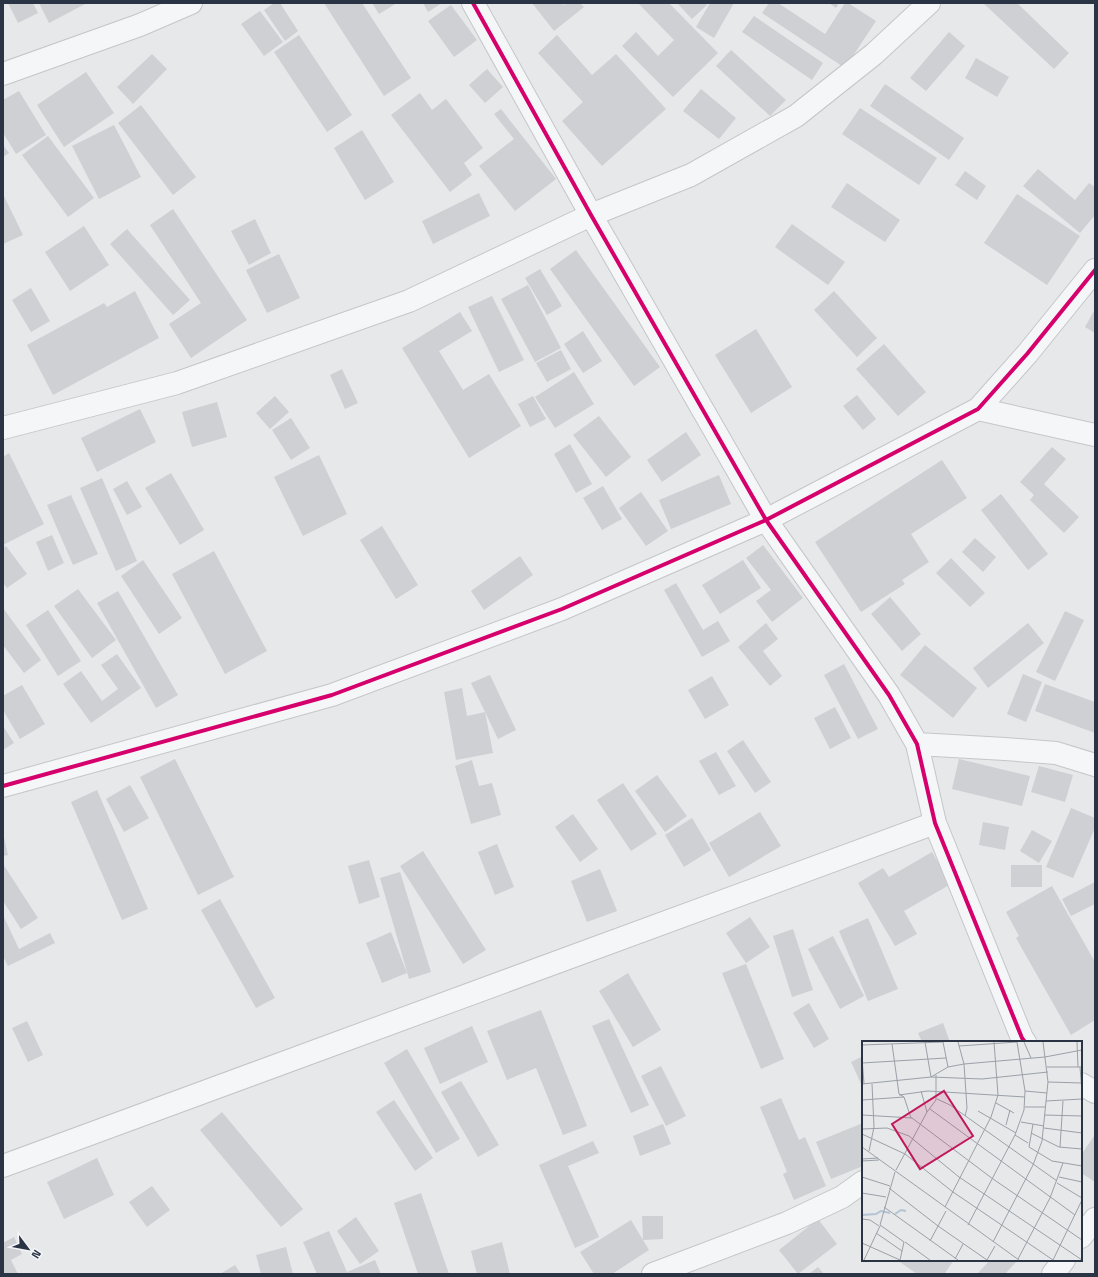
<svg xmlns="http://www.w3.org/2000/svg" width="1098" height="1277" font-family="'Space Grotesk',sans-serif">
  <rect width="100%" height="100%" fill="#e6e8ea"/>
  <path fill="#ced0d3" d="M 8,3 L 33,3 L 38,13 L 18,23 Z
    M 39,3 L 87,3 L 49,23 Z
    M 274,3 L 280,3 L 298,31 L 285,41 L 264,10 Z
    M 324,3 L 362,3 L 411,78 L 384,96 Z
    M 372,3 L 397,3 L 379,14 Z
    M 423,3 L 442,3 L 428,12 Z
    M 532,3 L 562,3 L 564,5 L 567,3 L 580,3 L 584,7 L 554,31 Z
    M 638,3 L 669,3 L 718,53 L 673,97 L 622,46 L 636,32 L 658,56 L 674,40 Z
    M 677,3 L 705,3 L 707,5 L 692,19 Z
    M 710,3 L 734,3 L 714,38 L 696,27 Z
    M 769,3 L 778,3 L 825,34 L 845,3 L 848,3 L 876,21 L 845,68 L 762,13 Z
    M 829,3 L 839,3 L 836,8 Z
    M 983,3 L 1017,3 L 1069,53 L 1054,69 Z
    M 451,5 L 477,40 L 454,57 L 428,21 Z
    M 260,11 L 283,42 L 264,56 L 241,24 Z
    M 754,16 L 823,63 L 812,80 L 742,32 Z
    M 949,32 L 965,46 L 926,91 L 910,78 Z
    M 299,35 L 352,115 L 327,132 L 274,52 Z
    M 557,35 L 592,75 L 616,54 L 666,109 L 602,166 L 562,121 L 583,102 L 538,53 Z
    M 731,50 L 786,100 L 770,116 L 716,66 Z
    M 152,54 L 167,69 L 133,104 L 117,87 Z
    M 976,58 L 1009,77 L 997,97 L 965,78 Z
    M 487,69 L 503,87 L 485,103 L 469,85 Z
    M 86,72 L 114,113 L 64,147 L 37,105 Z
    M 885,84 L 964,138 L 949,160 L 870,106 Z
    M 701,89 L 736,118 L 719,139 L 683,111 Z
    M 19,91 L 46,135 L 16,154 L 3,133 L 3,100 Z
    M 420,93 L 432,110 L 446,99 L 483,148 L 464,163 L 472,175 L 450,192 L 391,115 Z
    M 141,105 L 196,177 L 173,195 L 118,123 Z
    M 860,108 L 937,158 L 919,185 L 842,134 Z
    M 501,109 L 556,179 L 515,211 L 479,166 L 514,139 L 494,114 Z
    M 114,125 L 141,177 L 99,199 L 72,146 Z
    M 362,130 L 394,182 L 365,200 L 334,148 Z
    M 48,136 L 94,198 L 68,217 L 22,155 Z
    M 3,145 L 9,153 L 3,157 Z
    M 1038,169 L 1075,200 L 1089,183 L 1095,187 L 1095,215 L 1080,233 L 1023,186 Z
    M 965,171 L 986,186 L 977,200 L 955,185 Z
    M 847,183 L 900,220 L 885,242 L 831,207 Z
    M 479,193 L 490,216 L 433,244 L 422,221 Z
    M 3,194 L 23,235 L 3,244 Z
    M 1017,194 L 1080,236 L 1047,285 L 984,243 Z
    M 173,209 L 247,320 L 191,358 L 169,324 L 201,303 L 150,225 Z
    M 255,219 L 271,253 L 249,265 L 231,231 Z
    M 792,224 L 845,262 L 828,285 L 775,247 Z
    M 84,226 L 109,265 L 70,291 L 45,252 Z
    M 127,229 L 190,300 L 173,315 L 110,244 Z
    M 576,250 L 660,367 L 634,386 L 550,269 Z
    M 279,254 L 300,298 L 267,313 L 246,270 Z
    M 540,269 L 562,306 L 547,315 L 525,278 Z
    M 528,285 L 561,348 L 535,362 L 501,299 Z
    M 31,288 L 50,321 L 31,332 L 12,300 Z
    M 135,291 L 159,338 L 53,395 L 27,345 L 104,303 L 107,307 Z
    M 834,291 L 877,338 L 857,357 L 814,310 Z
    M 492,296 L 524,360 L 499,372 L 468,307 Z
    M 1095,309 L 1095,333 L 1085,327 Z
    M 460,312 L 472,331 L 439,351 L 463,390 L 489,374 L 521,426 L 469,458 L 402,348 Z
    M 756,329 L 792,387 L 751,413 L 715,355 Z
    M 583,331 L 602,361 L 583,373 L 564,344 Z
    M 884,344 L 926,392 L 898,416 L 856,369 Z
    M 561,350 L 571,369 L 547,382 L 536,363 Z
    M 342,369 L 358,403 L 345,409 L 330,375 Z
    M 574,372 L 594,404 L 555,428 L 535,397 Z
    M 857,395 L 876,419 L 863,430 L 843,406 Z
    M 275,396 L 289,412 L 270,429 L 256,413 Z
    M 533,396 L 546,419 L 530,427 L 518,404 Z
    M 217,402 L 227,437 L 192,447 L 182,412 Z
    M 140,409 L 156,442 L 97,472 L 81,438 Z
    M 599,416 L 631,457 L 606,477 L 573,435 Z
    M 291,418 L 310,448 L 291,460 L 272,430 Z
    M 686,432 L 701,455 L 662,482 L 647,460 Z
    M 570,444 L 592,484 L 576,493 L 554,454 Z
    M 1052,447 L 1066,459 L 1044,484 L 1079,517 L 1064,533 L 1030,500 L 1034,495 L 1020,482 Z
    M 9,453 L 44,524 L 3,545 L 3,457 Z
    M 319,455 L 347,514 L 303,536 L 274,477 Z
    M 942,460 L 967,498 L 911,534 L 929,562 L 902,580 L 905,584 L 861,612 L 815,542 Z
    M 171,473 L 204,530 L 180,545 L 145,488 Z
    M 719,475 L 731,504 L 671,529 L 659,500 Z
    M 102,478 L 137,561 L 116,571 L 80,488 Z
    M 127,481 L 142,507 L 127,515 L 113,489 Z
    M 603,486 L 622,519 L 602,530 L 583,498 Z
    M 641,492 L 668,531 L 646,546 L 619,508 Z
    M 1001,494 L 1048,554 L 1028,570 L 981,510 Z
    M 71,495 L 98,554 L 73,565 L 47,505 Z
    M 382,526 L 418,585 L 396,599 L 360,540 Z
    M 52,535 L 64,563 L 48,571 L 36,542 Z
    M 975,538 L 996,557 L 983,572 L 962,552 Z
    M 763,545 L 803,598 L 772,622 L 756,601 L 771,590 L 746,558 Z
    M 6,546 L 27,574 L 7,588 L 3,583 L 3,548 Z
    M 214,551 L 267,651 L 225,674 L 172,574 Z
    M 520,556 L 533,575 L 484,610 L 471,591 Z
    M 951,558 L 985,593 L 970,607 L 936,573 Z
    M 143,560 L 182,618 L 159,634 L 121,576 Z
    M 743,560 L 761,588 L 720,614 L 702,585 Z
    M 676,583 L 703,630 L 718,621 L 730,641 L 702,657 L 664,590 Z
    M 78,589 L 116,640 L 92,658 L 54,606 Z
    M 118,591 L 178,695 L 156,708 L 97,603 Z
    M 890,597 L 921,634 L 902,651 L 871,614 Z
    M 3,608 L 41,660 L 24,673 L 3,645 Z
    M 48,610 L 81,661 L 58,676 L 26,625 Z
    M 1065,611 L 1084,620 L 1055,681 L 1036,672 Z
    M 766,623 L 778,639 L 763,651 L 782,676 L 770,686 L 738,647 Z
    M 1028,623 L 1044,643 L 988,688 L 973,668 Z
    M 925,645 L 977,688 L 953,718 L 900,675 Z
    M 117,654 L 141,688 L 91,723 L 63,684 L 81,671 L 102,701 L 118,689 L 101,665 Z
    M 844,664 L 878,729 L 858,739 L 824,675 Z
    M 1023,674 L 1042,682 L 1026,722 L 1007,714 Z
    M 490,675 L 516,730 L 498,739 L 471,683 Z
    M 712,676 L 729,705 L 705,719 L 688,690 Z
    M 1045,684 L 1095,702 L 1095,733 L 1035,711 Z
    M 22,685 L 45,724 L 20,739 L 3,710 L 3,696 Z
    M 462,688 L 467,716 L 485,712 L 493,753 L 456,760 L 444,692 Z
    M 835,707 L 851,738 L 830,749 L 814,718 Z
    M 3,726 L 14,743 L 3,750 Z
    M 743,740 L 771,782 L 755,793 L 727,751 Z
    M 716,752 L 736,786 L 719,795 L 699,761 Z
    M 175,759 L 234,877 L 198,895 L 140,777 Z
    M 959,759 L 1030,776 L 1022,806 L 952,789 Z
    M 472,760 L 479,786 L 492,783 L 501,815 L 471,824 L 455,766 Z
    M 1039,766 L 1073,775 L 1065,802 L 1031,792 Z
    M 657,775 L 687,816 L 665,832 L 635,791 Z
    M 623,783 L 657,834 L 631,851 L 597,800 Z
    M 130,785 L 149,818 L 124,832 L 106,799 Z
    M 97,790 L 148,909 L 122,920 L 71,802 Z
    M 1071,808 L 1095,818 L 1095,828 L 1073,878 L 1046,867 Z
    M 760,812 L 781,846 L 729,877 L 709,843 Z
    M 573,814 L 598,849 L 580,862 L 555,827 Z
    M 692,818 L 711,850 L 684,867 L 665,835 Z
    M 983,822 L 1009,827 L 1005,850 L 979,845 Z
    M 1032,830 L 1052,841 L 1039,863 L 1020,851 Z
    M 3,833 L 8,855 L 3,856 Z
    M 497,844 L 514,887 L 495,895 L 478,852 Z
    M 423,851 L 486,950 L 463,964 L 400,866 Z
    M 932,852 L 951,884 L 904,911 L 917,934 L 895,946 L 858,883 L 883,868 L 889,877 Z
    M 369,860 L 380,897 L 359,904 L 348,866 Z
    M 3,864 L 38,918 L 21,929 L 3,901 Z
    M 1011,865 L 1042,865 L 1042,887 L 1011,887 Z
    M 600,869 L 617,911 L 587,922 L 571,881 Z
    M 400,872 L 431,972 L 409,979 L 380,878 Z
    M 1095,882 L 1095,904 L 1071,916 L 1062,899 Z
    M 1052,886 L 1095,962 L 1095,1020 L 1071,1035 L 1016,938 L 1019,936 L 1006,912 Z
    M 220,899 L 275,998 L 256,1008 L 201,910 Z
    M 3,915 L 19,949 L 50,933 L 55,943 L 8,966 L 3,956 Z
    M 750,917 L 770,947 L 746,963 L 726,933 Z
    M 868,918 L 898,989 L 868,1001 L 839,931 Z
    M 793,929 L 813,990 L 792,997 L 773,936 Z
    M 391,932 L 407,973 L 382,983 L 366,943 Z
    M 833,936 L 864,996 L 840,1009 L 808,949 Z
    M 746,964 L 784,1059 L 761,1069 L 722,973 Z
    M 628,973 L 661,1030 L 633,1047 L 599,991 Z
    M 809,1003 L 829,1039 L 814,1048 L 793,1013 Z
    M 541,1010 L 587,1126 L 563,1135 L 536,1068 L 507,1080 L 487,1031 Z
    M 609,1019 L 649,1105 L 631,1113 L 592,1026 Z
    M 27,1021 L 43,1055 L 28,1062 L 12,1028 Z
    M 943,1023 L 950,1042 L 922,1042 L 918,1033 Z
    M 472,1026 L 488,1062 L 440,1084 L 424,1048 Z
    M 407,1049 L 460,1139 L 436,1153 L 384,1063 Z
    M 863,1056 L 863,1088 L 851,1062 Z
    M 661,1066 L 686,1116 L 666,1126 L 641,1076 Z
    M 461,1081 L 499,1145 L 478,1157 L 441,1092 Z
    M 781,1098 L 799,1140 L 805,1137 L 826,1186 L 794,1200 L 783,1174 L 787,1172 L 760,1107 Z
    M 394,1100 L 433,1158 L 415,1171 L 376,1112 Z
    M 222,1112 L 303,1209 L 281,1227 L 200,1130 Z
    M 863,1123 L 863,1166 L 831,1179 L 816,1142 Z
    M 663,1124 L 671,1144 L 640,1156 L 633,1136 Z
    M 1094,1136 L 1095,1137 L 1095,1182 L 1081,1173 L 1081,1155 Z
    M 593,1141 L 599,1153 L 568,1166 L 599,1237 L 575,1248 L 539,1165 Z
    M 97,1158 L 114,1195 L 64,1219 L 47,1182 Z
    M 152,1186 L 170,1210 L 147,1227 L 129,1202 Z
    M 421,1193 L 449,1274 L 418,1274 L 394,1203 Z
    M 642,1216 L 663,1216 L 663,1239 L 643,1240 L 649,1250 L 612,1274 L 594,1274 L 580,1252 L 631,1220 L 643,1240 Z
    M 356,1217 L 379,1251 L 360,1264 L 337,1231 Z
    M 818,1219 L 837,1244 L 798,1274 L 779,1250 Z
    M 329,1231 L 347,1272 L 375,1260 L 381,1274 L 317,1274 L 303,1242 Z
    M 14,1237 L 22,1254 L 11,1260 L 18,1274 L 3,1274 L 3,1243 Z
    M 502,1242 L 510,1274 L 477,1274 L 471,1251 Z
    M 286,1247 L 293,1274 L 261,1274 L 256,1255 Z
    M 897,1260 L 954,1260 L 945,1273 L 947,1274 L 917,1274 Z
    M 990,1260 L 1018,1260 L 1005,1274 L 977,1274 Z
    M 235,1265 L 241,1274 L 220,1274 Z
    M 818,1267 L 824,1274 L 809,1274 Z"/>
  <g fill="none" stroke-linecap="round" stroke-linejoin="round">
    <g stroke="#c4c6c8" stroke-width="24">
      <path id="minor" d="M 473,3 L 591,215 L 766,520 L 889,695 L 917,744 L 935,823 L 1022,1038 L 1025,1042
        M 3,74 L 140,25 L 191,3
        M 978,409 L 1095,435
        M 3,428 L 177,383 L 409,301 L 591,215 L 691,175 L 796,116 L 874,54 L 929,3
        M 917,744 L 1005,749 L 1056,753 L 1095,765
        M 3,786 L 332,695 L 562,609 L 766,520 L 978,409 L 1027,354 L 1095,270
        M 1081,1084 L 1095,1092
        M 3,1166 L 935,823
        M 1081,1237 L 1095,1219
        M 653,1274 L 787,1223 L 842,1197 L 863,1182
        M 1053,1274 L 1064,1260"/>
    </g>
    <use href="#minor" stroke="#f5f6f7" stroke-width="22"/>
    <g stroke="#f4f6f9" stroke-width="6">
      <path id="cycleway" d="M 473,3 L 591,215 L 766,520 L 889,695 L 917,744 L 935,823 L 1022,1038 L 1025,1042
        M 3,786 L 332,695 L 562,609 L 766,520 L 978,409 L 1027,354 L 1095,270"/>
    </g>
    <use href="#cycleway" stroke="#d6006c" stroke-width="4"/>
  </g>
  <g transform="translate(862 1041)">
    <rect width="220" height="220" fill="#e6e8ea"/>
    <path fill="none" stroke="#b4c4d5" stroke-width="2" d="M 33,173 L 39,169 L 44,170M 0,174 L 14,173 L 19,170 L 28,172"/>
    <path fill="none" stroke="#9ba0a8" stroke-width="1" d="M 63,1 L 69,36 L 120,38 L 186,31M 81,1 L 86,26M 96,1 L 102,23 L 105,67 L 103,75M 162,1 L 169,17M 215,1 L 216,26M 30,3 L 37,53 L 42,56 L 49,77M 0,4 L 81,1M 97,5 L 155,1M 0,17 L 2,43M 0,22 L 84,17M 185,26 L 220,26M 218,26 L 220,51M 186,41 L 220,42M 0,43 L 69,36 L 86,26 L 102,23 L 183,16 L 220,9M 59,50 L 65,71M 163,50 L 185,52M 37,54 L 66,50 L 163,56M 75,58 L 88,64 L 195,140M 0,59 L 42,56M 184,60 L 220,58M 134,62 L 152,72M 163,66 L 183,66M 68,68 L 213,174M 116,70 L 154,92M 0,74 L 50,77 L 131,138 L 220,199M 182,74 L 220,75M 159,81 L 182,85M 171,83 L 167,106 L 190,120 L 220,125M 144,84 L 148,69M 182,87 L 220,92M 0,88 L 25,87 L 47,95 L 97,136 L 220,219M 169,92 L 197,106 L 220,108M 0,93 L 43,113 L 91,151 L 191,219M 153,94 L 166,102M 0,106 L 157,219M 198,106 L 201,60M 7,110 L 12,86 L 10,43M 0,118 L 16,117M 0,120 L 17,119M 34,129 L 65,71 L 74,59 L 74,34M 33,131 L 18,184 L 42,201 L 38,219M 0,136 L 28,145M 197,136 L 220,141M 195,142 L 220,157M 27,147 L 76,185 L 125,219M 0,152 L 24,156M 22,166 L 96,219M 83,166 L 129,76 L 136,54 L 132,1M 0,178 L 8,179 L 17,185M 106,184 L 153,94 L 162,69 L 163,50 L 155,1M 14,192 L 40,210M 68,200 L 84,170M 43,201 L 68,219M 131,201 L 171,124 L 180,100 L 186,41 L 181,1M 0,202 L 38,219M 93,218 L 101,203M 156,218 L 188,157 L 201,122M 2,219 L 18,185M 125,219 L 133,205M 191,219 L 220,159"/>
    <path fill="#c2185b" fill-opacity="0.15" stroke="#c2185b" stroke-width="2" d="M 82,50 L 111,95 L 58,128 L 30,83 Z"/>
    <rect width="220" height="220" fill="none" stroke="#2b3445" stroke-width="2"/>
  </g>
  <rect width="1098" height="1277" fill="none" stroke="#2b3445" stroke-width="8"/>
  <g transform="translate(28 1249) rotate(122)" stroke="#f4f6f9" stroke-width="3" paint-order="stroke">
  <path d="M0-3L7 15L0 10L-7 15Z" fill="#2b3445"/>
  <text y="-6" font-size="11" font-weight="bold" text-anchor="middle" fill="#2b3445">N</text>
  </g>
</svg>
